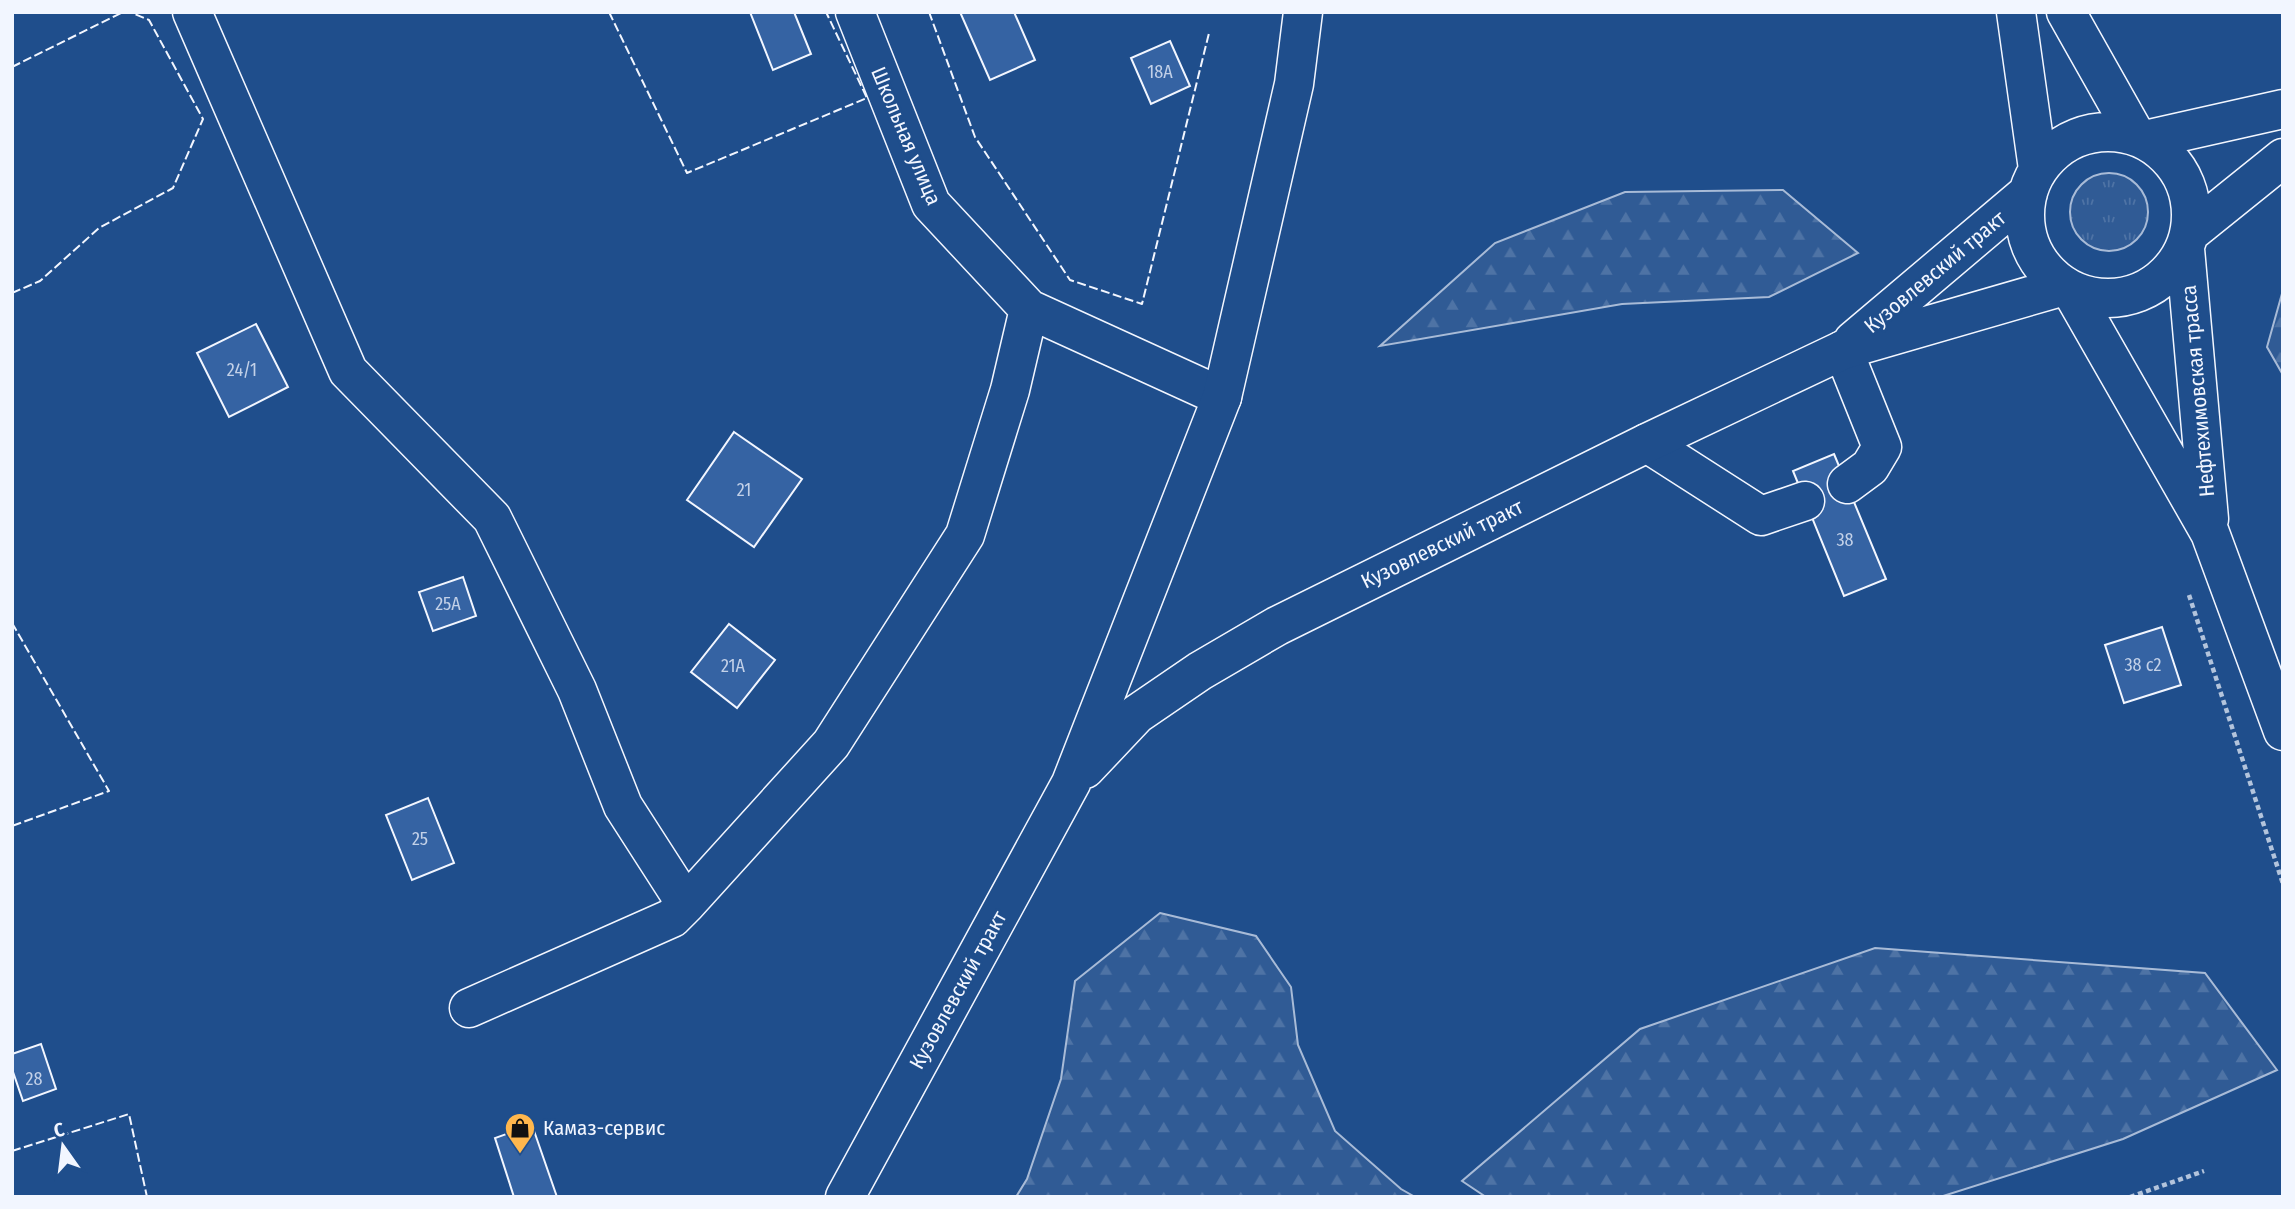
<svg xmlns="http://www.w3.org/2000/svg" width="2295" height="1209" font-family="'Fira Sans Condensed',sans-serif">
  <defs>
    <pattern id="grass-tufts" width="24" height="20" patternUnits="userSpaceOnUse" patternTransform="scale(1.75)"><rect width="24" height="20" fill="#305b95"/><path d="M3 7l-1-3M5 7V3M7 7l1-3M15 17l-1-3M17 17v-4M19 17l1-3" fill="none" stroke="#4e73a5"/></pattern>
    <pattern id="forest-firs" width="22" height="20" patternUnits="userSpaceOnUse" patternTransform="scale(1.75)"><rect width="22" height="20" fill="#305b95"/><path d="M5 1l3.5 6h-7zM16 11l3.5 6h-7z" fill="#4e73a5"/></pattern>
  </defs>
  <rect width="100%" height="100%" fill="#1f4e8c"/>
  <path fill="url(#grass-tufts)" stroke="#a8bbd7" stroke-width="2" d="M2070 212a39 39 0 1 1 78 0a39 39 0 1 1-78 0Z"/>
  <path fill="url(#forest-firs)" stroke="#a8bbd7" stroke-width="2" d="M 1783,190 L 1858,253 L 1769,297 L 1622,304 L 1380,346 L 1495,243 L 1625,192 Z
    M 2283,290 L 2283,375 L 2267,347 Z
    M 1160,913 L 1256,936 L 1291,987 L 1298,1045 L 1335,1131 L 1401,1189 L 1415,1197 L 1016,1197 L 1027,1179 L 1061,1079 L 1075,981 Z
    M 1875,948 L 2205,973 L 2277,1070 L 2123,1139 L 1940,1197 L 1486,1197 L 1462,1181 L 1640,1029 Z"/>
  <path fill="#3563a3" stroke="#f2f6ff" stroke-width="2" d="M 750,12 L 794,12 L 811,54 L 773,70 Z
    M 960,12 L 1014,12 L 1035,60 L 990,80 Z
    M 1170,41 L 1190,86 L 1151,104 L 1131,58 Z
    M 256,324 L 288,387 L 229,417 L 197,353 Z
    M 734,432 L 802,479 L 754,547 L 687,500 Z
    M 1834,454 L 1886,579 L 1844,596 L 1793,471 Z
    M 463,577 L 476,616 L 433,631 L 419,592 Z
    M 729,624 L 775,660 L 737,708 L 691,672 Z
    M 2162,627 L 2181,685 L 2124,703 L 2105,645 Z
    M 428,798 L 454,863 L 412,880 L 386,815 Z
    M 41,1044 L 56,1089 L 23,1101 L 12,1069 L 12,1054 Z
    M 532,1125 L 557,1197 L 514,1197 L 495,1138 Z"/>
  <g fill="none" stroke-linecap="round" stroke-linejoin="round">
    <g stroke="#f2f6ff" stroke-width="41">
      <path id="minor" d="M 192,12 L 348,371 L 492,518 L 577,690 L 623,806 L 686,904 L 672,918 L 469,1008
        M 855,12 L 931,204 L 1029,309 L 1222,397
        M 1843,350 L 1882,447 L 1870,467 L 1847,484
        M 1647,443 L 1761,516 L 1805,501
        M 686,904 L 831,744 L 965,535 L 1010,390 L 1029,309"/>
    </g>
    <g stroke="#f2f6ff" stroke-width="41">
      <path id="major" d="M 2016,12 L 2038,169
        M 2066,12 L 2136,136
        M2025 215a83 83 0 1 1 166 0a83 83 0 1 1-166 0Z
        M 2145,140 L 2283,109
        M 2191,232 L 2283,158
        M 2185,249 L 2209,519
        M 2071,290 L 2210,533 L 2283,731
        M 1853,341 L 2028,193
        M 1085,769 L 1137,714 L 1200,671 L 1277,626 L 1647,443 L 1843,350 L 2064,286
        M 845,1197 L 1071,783 L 1222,397 L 1294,84 L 1303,12"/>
    </g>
    <path stroke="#b3c4dc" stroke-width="4.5" stroke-dasharray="5 3.5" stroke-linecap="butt" d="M 2189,595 L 2283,884
      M 2130,1197 L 2204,1171"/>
    <use href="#minor" stroke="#1f4e8c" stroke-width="38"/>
    <use href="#major" stroke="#1f4e8c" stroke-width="38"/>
    <path stroke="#f2f6ff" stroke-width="2" stroke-dasharray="9 3.5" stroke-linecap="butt" d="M 609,12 L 687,173 L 867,98 L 826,12
      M 929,12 L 975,137 L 1070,280 L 1142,304 L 1209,33
      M 12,67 L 123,12
      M 12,293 L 40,281 L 99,228 L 173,188 L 203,119 L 149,20 L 130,12
      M 12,623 L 109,791 L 12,826
      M 12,1151 L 129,1114 L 147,1197"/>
  </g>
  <defs>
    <g id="shop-pin" transform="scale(1.575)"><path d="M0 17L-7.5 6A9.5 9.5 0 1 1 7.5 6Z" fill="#ffb74d" stroke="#1f4e8c"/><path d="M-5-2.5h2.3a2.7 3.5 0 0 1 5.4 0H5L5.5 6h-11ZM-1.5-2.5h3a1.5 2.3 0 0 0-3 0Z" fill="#111"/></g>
  </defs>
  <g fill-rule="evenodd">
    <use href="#shop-pin" x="520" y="1128"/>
  </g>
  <g text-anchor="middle" stroke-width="5" stroke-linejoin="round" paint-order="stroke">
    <g font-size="18" fill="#c3d1e8">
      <text x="1160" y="78">18А</text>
      <text x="242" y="376">24/1</text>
      <text x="744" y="496">21</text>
      <text x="1845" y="546">38</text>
      <text x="448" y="610">25А</text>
      <text x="2143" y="671">38 с2</text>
      <text x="733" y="672">21А</text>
      <text x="420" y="845">25</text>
      <text x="34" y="1085">28</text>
    </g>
    <g font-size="21" fill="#f2f6ff" stroke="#1f4e8c">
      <text transform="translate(906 136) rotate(67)" y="7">Школьная улица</text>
      <text transform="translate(1935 272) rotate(-40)" y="7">Кузовлевский тракт</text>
      <text transform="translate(2198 391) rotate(-95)" y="7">Нефтехимовская трасса</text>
      <text transform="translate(1442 544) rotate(-26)" y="7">Кузовлевский тракт</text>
      <text transform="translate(958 990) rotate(-61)" y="7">Кузовлевский тракт</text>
    </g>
    <g font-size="21" fill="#f2f6ff" stroke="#1f4e8c" text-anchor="start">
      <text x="543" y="1135">Камаз-сервис</text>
    </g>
  </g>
  <rect width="2295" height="1209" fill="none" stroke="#f2f6ff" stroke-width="28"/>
  <g transform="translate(63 1146) rotate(346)" stroke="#1f4e8c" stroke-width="5" paint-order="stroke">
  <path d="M0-5L12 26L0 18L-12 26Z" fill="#f2f6ff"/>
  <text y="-10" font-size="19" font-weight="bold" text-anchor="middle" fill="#f2f6ff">С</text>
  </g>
</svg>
